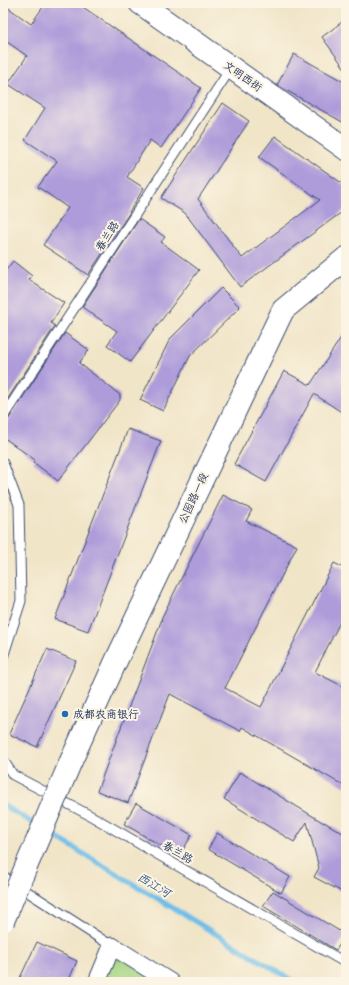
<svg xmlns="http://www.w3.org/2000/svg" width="349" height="985" font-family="Delius,'LXGW WenKai TC',sans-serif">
  <rect width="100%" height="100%" fill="#fcf5e5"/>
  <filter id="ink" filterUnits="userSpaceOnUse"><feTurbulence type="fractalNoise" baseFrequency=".025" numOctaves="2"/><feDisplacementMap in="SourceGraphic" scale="8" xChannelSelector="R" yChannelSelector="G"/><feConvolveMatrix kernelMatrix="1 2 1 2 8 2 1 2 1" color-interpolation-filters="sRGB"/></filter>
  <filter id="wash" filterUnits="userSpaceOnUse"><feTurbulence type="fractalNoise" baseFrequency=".012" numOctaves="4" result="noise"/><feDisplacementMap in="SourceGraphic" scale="16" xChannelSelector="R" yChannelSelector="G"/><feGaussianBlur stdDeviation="0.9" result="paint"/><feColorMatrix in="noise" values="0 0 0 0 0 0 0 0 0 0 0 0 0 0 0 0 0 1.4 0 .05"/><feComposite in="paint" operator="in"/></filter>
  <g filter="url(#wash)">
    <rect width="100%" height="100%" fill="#f1e5c8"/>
    <path fill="#a6d583" stroke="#608270" d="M 112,946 L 170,982 L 97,982 Z"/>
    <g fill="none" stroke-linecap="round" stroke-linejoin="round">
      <path stroke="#6ebee9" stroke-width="5" d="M 3,805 L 38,826
        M 46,831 L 295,982"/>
    </g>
    <g id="blocks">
      <path fill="#ae9bda" d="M 46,3 L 77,3 L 201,88 L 161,148 L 150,140 L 127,177 L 144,188 L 129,212 L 130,212 L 88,275 L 43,245 L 68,208 L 38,187 L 57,161 L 25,140 L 45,108 L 8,84 L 27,56 L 3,39 L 3,4 L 31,24 Z
        M 346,19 L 346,70 L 322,37 Z
        M 294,54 L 346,83 L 346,124 L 277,85 Z
        M 223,103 L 249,121 L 198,199 L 242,258 L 320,200 L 259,157 L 275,136 L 346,186 L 346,209 L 240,287 L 185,213 L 161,198 Z
        M 139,219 L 165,237 L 161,242 L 199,270 L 130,362 L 107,345 L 117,331 L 82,307 Z
        M 13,261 L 32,276 L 29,280 L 64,303 L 51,323 L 55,326 L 3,406 L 3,274 Z
        M 221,288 L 240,307 L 190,356 L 163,411 L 140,400 L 170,339 Z
        M 346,330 L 346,415 L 314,394 L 266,482 L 234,464 L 284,371 L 310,385 Z
        M 65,333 L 89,350 L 79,363 L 120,395 L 120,400 L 58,481 L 33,462 L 35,460 L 3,437 L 3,423 L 8,420 Z
        M 128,429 L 161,441 L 88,631 L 55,619 Z
        M 223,495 L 252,510 L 246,521 L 297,546 L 225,688 L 261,707 L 334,563 L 346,569 L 346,610 L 315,672 L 346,688 L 346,787 L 242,727 L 240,731 L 170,694 L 128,803 L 97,791 L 162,619 L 161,619 Z
        M 47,649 L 76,661 L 37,747 L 9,734 Z
        M 240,772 L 324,823 L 324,822 L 346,835 L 346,841 L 345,843 L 346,848 L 346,894 L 314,877 L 319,868 L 307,822 L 294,842 L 224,799 Z
        M 136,803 L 192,835 L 179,856 L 124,824 Z
        M 217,833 L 290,877 L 281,893 L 208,849 Z
        M 273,891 L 346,935 L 336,950 L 263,906 Z
        M 37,942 L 77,961 L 68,982 L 18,982 Z"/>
    </g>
  </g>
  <g filter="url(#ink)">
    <use href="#blocks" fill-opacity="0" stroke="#3b4a6e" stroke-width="1"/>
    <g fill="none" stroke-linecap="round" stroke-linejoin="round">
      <g stroke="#3b4a6e" stroke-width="11">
        <path id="service" d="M 3,417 L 231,68
          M 3,463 L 19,505 L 21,601 L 3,657
          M 3,760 L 13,775 L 93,817 L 346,963
          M 3,876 L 112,946"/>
      </g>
      <g stroke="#3b4a6e" stroke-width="19">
        <path id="minor" d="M 97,982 L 112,946 L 170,982"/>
      </g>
      <g stroke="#3b4a6e" stroke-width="24">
        <path id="tertiary" d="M 140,3 L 346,149
          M 71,761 L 116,661 L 283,310 L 346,258"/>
      </g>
      <use href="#service" stroke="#fff" stroke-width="9"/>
      <use href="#minor" stroke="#fff" stroke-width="17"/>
      <use href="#tertiary" stroke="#fff" stroke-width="22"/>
      <g stroke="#3b4a6e" stroke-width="24" stroke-linecap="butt">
        <path id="tertiary-bridge" d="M 3,921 L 71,761"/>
      </g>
      <use href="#tertiary-bridge" stroke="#fff" stroke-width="22"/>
    </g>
  </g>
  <circle fill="#1f6fb2" stroke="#fcf5e5" stroke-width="1.5" cx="65" cy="714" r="4"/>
  <g text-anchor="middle" stroke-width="4" stroke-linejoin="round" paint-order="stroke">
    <g font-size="11" fill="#1b2f5e" stroke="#fcf5e5">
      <text transform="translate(243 76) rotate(35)" y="4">文明西街</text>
      <text transform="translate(107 236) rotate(-57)" y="4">春兰路</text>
      <text transform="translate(193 498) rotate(-65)" y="4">公园路一段</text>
      <text transform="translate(178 852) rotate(30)" y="4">春兰路</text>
    </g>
    <g font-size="11" fill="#1b2f5e" stroke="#fcf5e5" text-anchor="start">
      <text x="73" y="718">成都农商银行</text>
    </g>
    <g font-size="12" font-style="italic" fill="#345a88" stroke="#fcf5e5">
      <text transform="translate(154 885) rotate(31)" y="4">西江河</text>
    </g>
  </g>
  <rect width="349" height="985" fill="none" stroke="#fcf5e5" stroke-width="16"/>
</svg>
